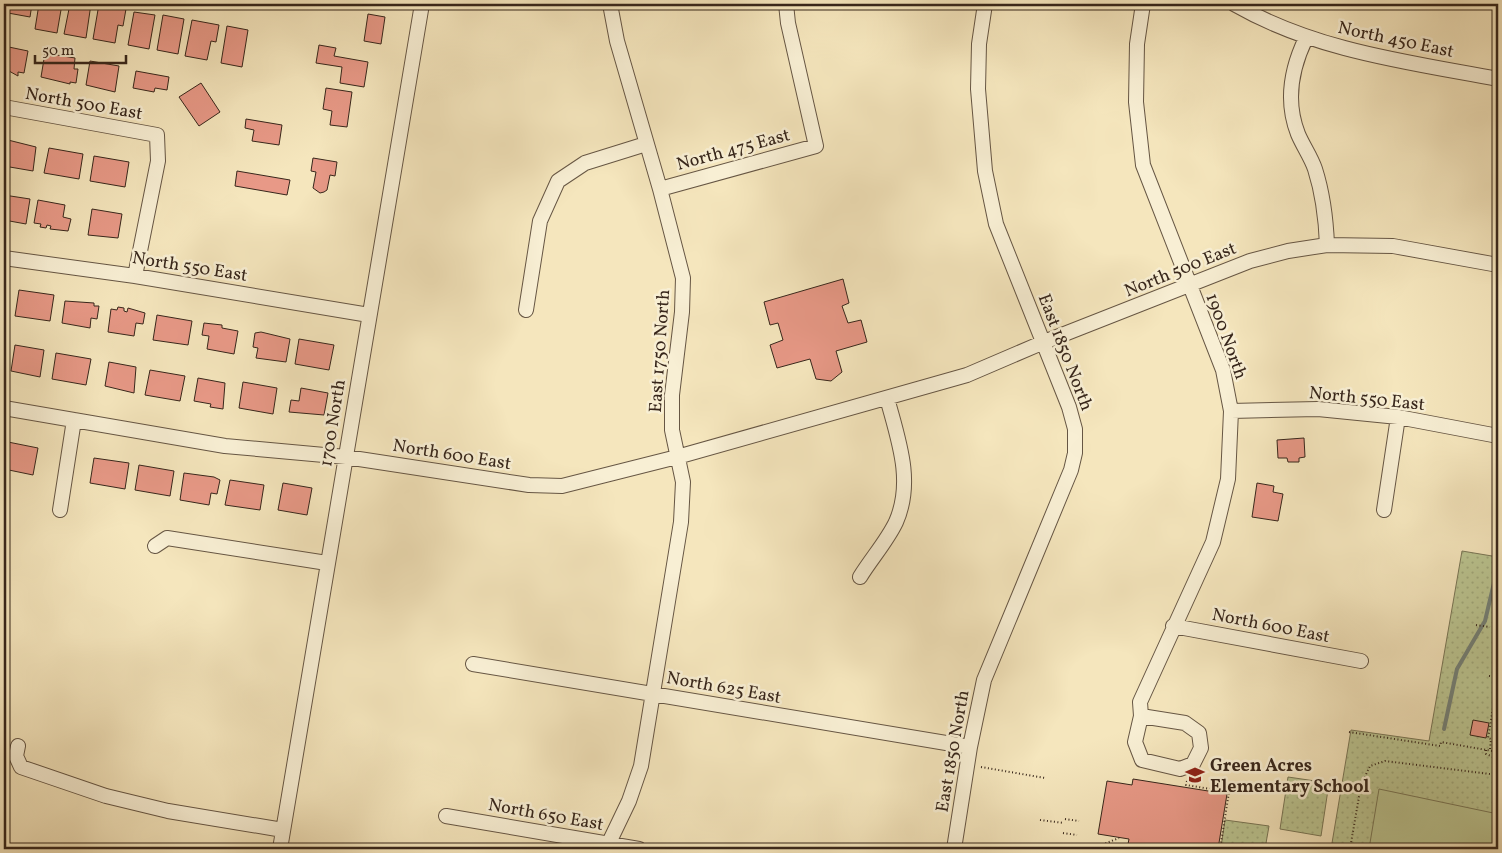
<svg xmlns="http://www.w3.org/2000/svg" width="1502" height="853" font-family="Vollkorn,serif">
  <defs>
    <pattern id="park-dots" width="8" height="8" patternUnits="userSpaceOnUse" patternTransform="scale(1.25)"><rect width="8" height="8" fill="#bbc591"/><path d="M2 2h.1M6 6h.1" fill="none" stroke="#a1a97c" stroke-width="1.8" stroke-linecap="round"/></pattern>
  </defs>
  <rect width="100%" height="100%" fill="#f5e6bd"/>
  <filter id="stains"><feTurbulence type="fractalNoise" baseFrequency=".004" numOctaves="4"/><feColorMatrix values="0 0 0 0 .2 0 0 0 0 .09 0 0 0 0 .02 0 0 0 .5 -.17"/></filter>
  <radialGradient id="worn" r=".72"><stop offset=".6" stop-color="#630" stop-opacity="0"/><stop offset="1" stop-color="#630" stop-opacity=".3"/></radialGradient>
  <path fill="url(#park-dots)" stroke="#797656" d="M 1462,551 L 1498,557 L 1498,849 L 1331,849 L 1351,730 L 1429,741 Z
    M 1288,777 L 1329,783 L 1321,836 L 1280,829 Z
    M 1225,820 L 1269,826 L 1265,849 L 1221,847 Z"/>
  <path fill="#bbc591" stroke="#797656" d="M 1379,789 L 1498,814 L 1498,849 L 1369,849 Z"/>
  <g fill="none" stroke-linecap="round" stroke-linejoin="round">
    <path stroke="#748178" stroke-width="4" d="M 1444,729 L 1457,669 L 1485,621 L 1498,566"/>
  </g>
  <path fill="#e89987" stroke="#37261b" d="M 10,4 L 32,4 L 30,17 L 8,13 Z
    M 39,4 L 62,4 L 57,33 L 35,29 Z
    M 70,4 L 91,4 L 86,38 L 64,34 Z
    M 99,4 L 126,9 L 123,26 L 118,25 L 115,43 L 93,39 Z
    M 134,12 L 155,15 L 149,49 L 128,45 Z
    M 368,14 L 385,17 L 381,44 L 364,41 Z
    M 163,15 L 184,19 L 178,54 L 157,50 Z
    M 192,20 L 219,25 L 216,42 L 211,41 L 207,60 L 185,56 Z
    M 227,26 L 248,30 L 242,67 L 221,63 Z
    M 319,45 L 336,48 L 334,56 L 368,62 L 364,87 L 340,83 L 342,67 L 316,63 Z
    M 4,46 L 28,51 L 24,73 L 18,72 L 18,76 L 9,71 L 8,74 L 4,73 Z
    M 45,53 L 75,58 L 74,69 L 78,69 L 76,83 L 70,82 L 70,84 L 41,77 Z
    M 90,61 L 119,66 L 115,92 L 86,85 Z
    M 136,71 L 169,77 L 167,90 L 155,88 L 154,92 L 133,88 Z
    M 201,83 L 220,112 L 199,126 L 179,97 Z
    M 326,88 L 352,92 L 347,127 L 330,125 L 332,111 L 323,109 Z
    M 246,119 L 282,125 L 279,145 L 252,141 L 254,130 L 245,128 Z
    M 8,140 L 36,147 L 33,171 L 4,166 Z
    M 49,148 L 83,154 L 79,179 L 44,173 Z
    M 94,156 L 129,162 L 125,187 L 90,181 Z
    M 313,158 L 337,162 L 335,176 L 330,175 L 327,190 L 324,192 L 320,193 L 313,188 L 316,172 L 311,171 Z
    M 237,171 L 290,180 L 287,195 L 235,186 Z
    M 4,195 L 30,199 L 26,224 L 4,220 Z
    M 38,200 L 65,205 L 63,217 L 71,219 L 68,231 L 50,229 L 51,226 L 47,225 L 46,228 L 40,227 L 41,224 L 34,223 Z
    M 92,209 L 122,214 L 118,238 L 88,235 Z
    M 843,279 L 849,303 L 842,306 L 848,323 L 861,320 L 867,342 L 836,351 L 842,372 L 831,381 L 816,379 L 810,359 L 777,368 L 770,345 L 783,340 L 778,323 L 770,325 L 764,302 Z
    M 19,290 L 54,295 L 50,321 L 15,316 Z
    M 4,295 L 9,295 L 6,310 L 4,310 Z
    M 65,301 L 94,303 L 94,306 L 99,306 L 97,319 L 91,318 L 90,328 L 62,323 Z
    M 118,307 L 124,308 L 124,311 L 127,312 L 128,308 L 145,313 L 143,324 L 136,323 L 134,336 L 108,332 L 111,309 L 117,310 Z
    M 157,315 L 192,321 L 188,345 L 153,340 Z
    M 204,323 L 222,325 L 222,328 L 238,331 L 234,354 L 207,349 L 209,336 L 202,335 Z
    M 261,332 L 290,339 L 286,362 L 256,358 L 258,348 L 253,347 L 255,333 Z
    M 299,339 L 334,345 L 329,370 L 295,364 Z
    M 15,345 L 44,350 L 40,377 L 11,371 Z
    M 56,353 L 91,359 L 86,385 L 52,379 Z
    M 109,362 L 136,367 L 134,393 L 105,386 Z
    M 150,370 L 185,376 L 180,401 L 145,395 Z
    M 198,378 L 225,383 L 223,409 L 210,407 L 211,404 L 194,401 Z
    M 243,382 L 277,388 L 273,414 L 239,408 Z
    M 301,388 L 328,393 L 324,415 L 289,412 L 291,400 L 299,401 Z
    M 1304,438 L 1305,457 L 1299,458 L 1299,462 L 1288,462 L 1287,458 L 1278,458 L 1277,440 Z
    M 8,442 L 38,448 L 33,475 L 4,469 Z
    M 94,458 L 129,463 L 125,489 L 90,483 Z
    M 139,465 L 174,471 L 170,496 L 135,490 Z
    M 184,473 L 214,477 L 220,480 L 217,494 L 211,493 L 209,505 L 180,500 Z
    M 230,480 L 264,485 L 260,510 L 225,505 Z
    M 283,483 L 312,488 L 307,515 L 278,510 Z
    M 1257,483 L 1274,486 L 1273,492 L 1283,494 L 1278,521 L 1252,517 Z
    M 1473,720 L 1489,723 L 1486,738 L 1470,735 Z
    M 1133,779 L 1227,794 L 1218,849 L 1127,849 L 1129,839 L 1098,834 L 1107,781 L 1132,785 Z"/>
  <g fill="none" stroke-linecap="round" stroke-linejoin="round">
    <g stroke="#665644" stroke-width="16">
      <path id="minor" d="M 1234,4 C 1316,51 1407,62 1498,79
        M 1306,38 C 1291,69 1285,101 1298,134 C 1303,146 1311,157 1315,169 C 1323,194 1326,219 1327,245
        M 4,107 L 157,135 L 158,161 L 135,276
        M 660,189 L 816,146 L 788,23 L 786,4
        M 4,258 L 135,276 L 369,315
        M 526,310 L 540,221 L 558,181 L 585,163 L 646,144
        M 4,408 L 225,446 L 346,457 L 529,485 L 562,486 L 677,457 L 967,375 L 1044,342 L 1250,261 L 1288,251 L 1327,245 L 1393,246 L 1498,265
        M 1231,411 L 1318,409 L 1398,417 L 1498,436
        M 60,510 L 74,420
        M 1384,510 L 1398,417
        M 155,546 L 167,538 L 327,563
        M 860,577 C 871,559 887,541 896,522 C 914,481 898,439 887,398
        M 1173,626 L 1361,661
        M 473,664 L 970,747
        M 1141,716 L 1185,723 L 1199,733 L 1201,748 L 1193,764 L 1180,769 L 1142,760 L 1135,742 L 1141,716 L 1140,702 L 1213,542 L 1228,479 L 1231,411 L 1223,370 L 1143,165 L 1136,102 L 1137,44 L 1143,4
        M 18,746 L 16,756 L 21,767 L 106,796 L 168,811 L 283,830
        M 446,816 L 639,849
        M 280,849 L 422,4
        M 606,849 L 629,801 L 641,766 L 681,522 L 683,482 L 672,430 L 672,395 L 682,312 L 683,278 L 660,189 L 617,41 L 610,4
        M 954,849 L 970,747 L 984,680 L 1071,470 L 1075,453 L 1075,429 L 1069,407 L 996,224 L 985,171 L 978,89 L 979,44 L 985,4"/>
    </g>
    <path stroke="#37261b" stroke-width="2" stroke-dasharray="1 2.5" stroke-linecap="butt" d="M 1476,625 L 1490,627
      M 1489,676 L 1498,677
      M 1349,732 L 1440,746 L 1441,742 L 1498,752
      M 1490,749 L 1491,739 L 1488,738 L 1498,678
      M 1486,750 L 1486,754 L 1498,759
      M 981,767 L 1045,778
      M 1187,781 L 1186,785 L 1229,792 L 1220,849
      M 1065,819 L 1079,821
      M 1040,820 L 1064,823
      M 1063,833 L 1077,835
      M 1099,846 L 1119,838
      M 1350,849 L 1361,785 L 1370,766 L 1385,761 L 1498,775"/>
    <use href="#minor" stroke="#f8efd4" stroke-width="14"/>
  </g>
  <defs>
    <g id="school-bare" transform="scale(1.5)"><path d="M0-5L7-2L0 1L-7-2ZM-4 1L0 2.5L4 1V4Q0 6-4 4Z" fill="#8f2418" stroke="#f8efd4" stroke-width="2.5" paint-order="stroke"/></g>
  </defs>
  <g fill-rule="evenodd">
    <use href="#school-bare" x="1195" y="775"/>
  </g>
  <g text-anchor="middle" stroke-width="5" stroke-linejoin="round" paint-order="stroke">
    <g font-size="18" fill="#37261b" stroke="#f8efd4">
      <text transform="translate(1396 39) rotate(12)" y="6">North 450 East</text>
      <text transform="translate(84 103) rotate(10)" y="6">North 500 East</text>
      <text transform="translate(733 149) rotate(-15)" y="6">North 475 East</text>
      <text transform="translate(190 266) rotate(9)" y="6">North 550 East</text>
      <text transform="translate(1180 269) rotate(-22)" y="6">North 500 East</text>
      <text transform="translate(1227 336) rotate(70)" y="6">1900 North</text>
      <text transform="translate(659 351) rotate(-86)" y="6">East 1750 North</text>
      <text transform="translate(1066 352) rotate(69)" y="6">East 1850 North</text>
      <text transform="translate(1367 398) rotate(6)" y="6">North 550 East</text>
      <text transform="translate(332 423) rotate(-81)" y="6">1700 North</text>
      <text transform="translate(452 454) rotate(9)" y="6">North 600 East</text>
      <text transform="translate(1271 625) rotate(11)" y="6">North 600 East</text>
      <text transform="translate(724 687) rotate(10)" y="6">North 625 East</text>
      <text transform="translate(952 751) rotate(-80)" y="6">East 1850 North</text>
      <text transform="translate(546 814) rotate(10)" y="6">North 650 East</text>
    </g>
    <g font-size="18" font-weight="bold" fill="#37261b" stroke="#f8efd4" text-anchor="start">
      <text x="1210" y="771">Green Acres<tspan x="1210" dy="21">Elementary School</tspan></text>
    </g>
  </g>
  <rect width="1502" height="853" fill="none" stroke="#f5e6bd" stroke-width="20"/>
  <rect x="5" y="5" width="1492" height="843" fill="none" stroke="#37261b" stroke-width="2.5"/>
  <rect x="10" y="10" width="1482" height="833" fill="none" stroke="#37261b"/>
  <path d="M35 55v8h91v-8" fill="none" stroke="#37261b" stroke-width="2.5"/>
  <text x="42" y="55" font-size="15" fill="#37261b" stroke="#f8efd4" stroke-width="4" paint-order="stroke">50 m</text>
  <rect width="100%" height="100%" filter="url(#stains)"/>
  <rect width="100%" height="100%" fill="url(#worn)"/>
</svg>
